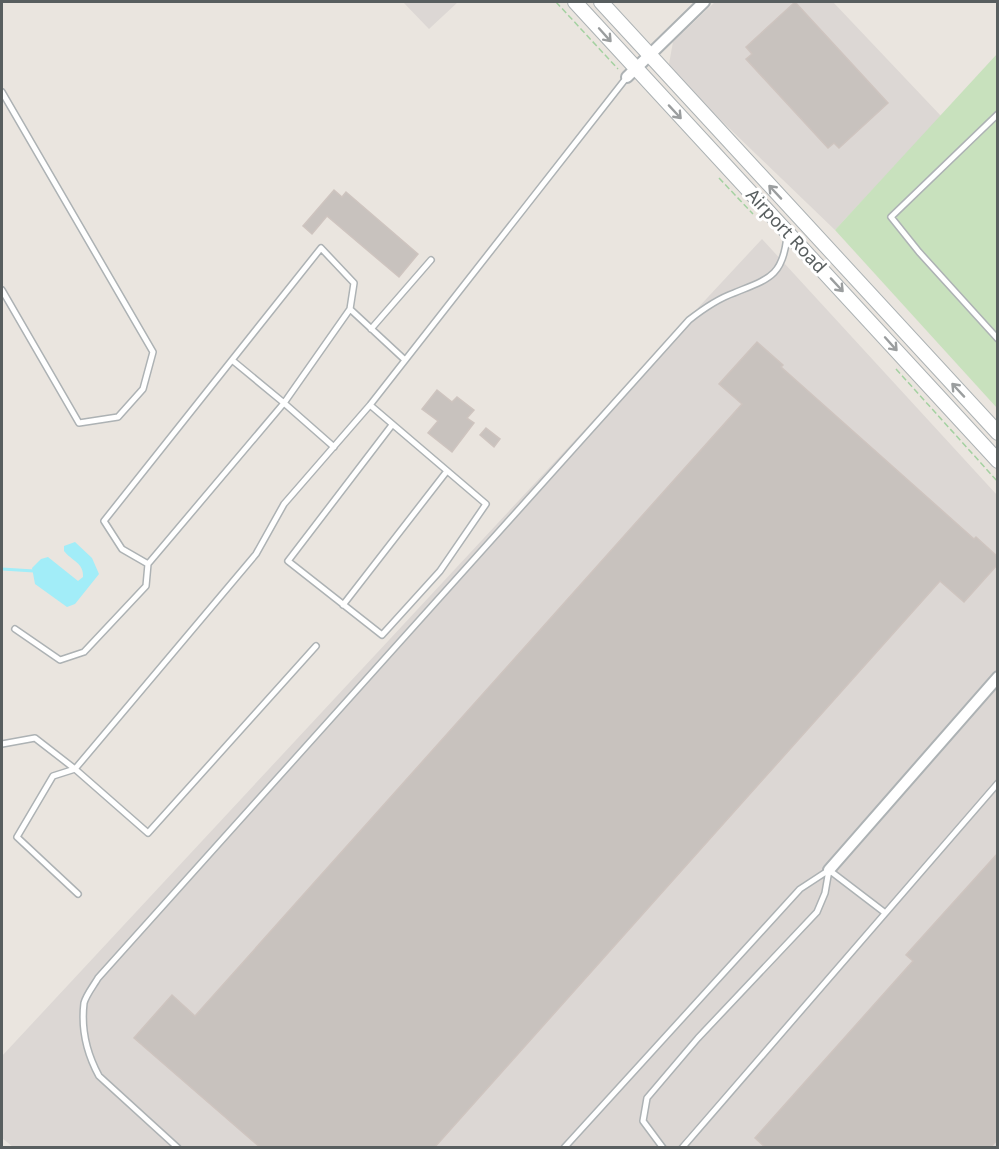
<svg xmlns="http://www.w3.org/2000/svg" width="999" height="1149" font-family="'Noto Sans',sans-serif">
  <rect width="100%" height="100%" fill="#eae5df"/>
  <path fill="#dcd7d4" d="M 403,2 L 458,2 L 429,29 Z
    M 715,2 L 833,2 L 941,116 L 835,230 L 673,74 L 669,64 L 673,42 Z
    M 762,239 L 997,495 L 997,1147 L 13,1147 L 2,1138 L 2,1056 Z"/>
  <path fill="#c8e1bd" d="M 997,54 L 997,408 L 835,230 Z"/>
  <path fill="#a2edf8" d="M 75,542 L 92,558 L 99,574 L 75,604 L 67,607 L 35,584 L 32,568 L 41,559 L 48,557 L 78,581 L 83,577 C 84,563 72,561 64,551 L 64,546 Z"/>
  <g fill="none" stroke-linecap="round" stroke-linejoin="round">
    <path stroke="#a2edf8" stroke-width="3" d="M 2,569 L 34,571"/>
  </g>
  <path fill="#c8c2be" stroke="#cec4bf" stroke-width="1.5" d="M 795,2 L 888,103 L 839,148 L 834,143 L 828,148 L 746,59 L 752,54 L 746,47 Z
    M 334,190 L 342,197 L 346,192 L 418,254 L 399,277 L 327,216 L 312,234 L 303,226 Z
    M 757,342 L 783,365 L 781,367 L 974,539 L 976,537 L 998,557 L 998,564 L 964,602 L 940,581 L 434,1148 L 261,1148 L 134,1038 L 172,995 L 195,1016 L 742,404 L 719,384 Z
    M 437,390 L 452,402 L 457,397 L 474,410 L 467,418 L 474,423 L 452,452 L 428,433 L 438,421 L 422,409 Z
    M 486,428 L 500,439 L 494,447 L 480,435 Z
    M 998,853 L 998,1139 L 990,1148 L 766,1148 L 755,1138 L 913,961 L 906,955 Z"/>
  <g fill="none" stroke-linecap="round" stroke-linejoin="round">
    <g stroke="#adb2b4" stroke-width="8">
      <path id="lane" d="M 2,92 L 153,352 L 143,389 L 118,417 L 79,423 L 2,290
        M 998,114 L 891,217 L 919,252 L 998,339
        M 350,309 L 405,360
        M 371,329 L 431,260
        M 232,360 L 284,403 L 350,309 L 354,283 L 321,248 L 104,521 L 122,549 L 148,564 L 284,403 L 334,447
        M 370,405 L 486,504 L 440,571 L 382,635 L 288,561 L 392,425
        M 343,605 L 447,471
        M 15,629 L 60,660 L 84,652 L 146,586 L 148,564
        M 2,744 L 35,738 L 75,769 L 148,833 L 316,646
        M 829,870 L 884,912
        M 78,894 L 17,837 L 53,776 L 75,769 L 256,554 L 284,504 L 370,405 L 627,77
        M 178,1148 L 99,1076 C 87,1054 81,1028 84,1003 C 86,995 94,985 98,978 L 689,320 C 703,309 717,299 734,293 C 768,279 783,277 787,236
        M 564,1148 L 800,889 L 829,870
        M 663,1148 L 643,1121 L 647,1098 L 698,1038 L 817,912 L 825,893 L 829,870
        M 682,1148 L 998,783"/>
    </g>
    <g stroke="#adb2b4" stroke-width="14">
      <path id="street" d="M 627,77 L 704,2
        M 829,870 L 998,677"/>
    </g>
    <g stroke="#acb2b4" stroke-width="16">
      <path id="secondary" d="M 575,2 L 998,461
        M 601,2 L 998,433"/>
    </g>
    <path stroke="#a4d1a1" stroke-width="1.5" stroke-dasharray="6 3" stroke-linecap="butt" d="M 556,2 L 618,69
      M 719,178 L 753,214
      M 896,369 L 998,482"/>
    <use href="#lane" stroke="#fff" stroke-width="5"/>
    <use href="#street" stroke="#fff" stroke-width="10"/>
    <use href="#secondary" stroke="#fff" stroke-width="14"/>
  </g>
  <defs><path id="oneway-shaft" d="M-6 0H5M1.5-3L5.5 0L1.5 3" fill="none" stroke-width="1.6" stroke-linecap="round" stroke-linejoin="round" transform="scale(1.5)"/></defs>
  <g stroke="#9b9e9f">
    <use href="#oneway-shaft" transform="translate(605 35) rotate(48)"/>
    <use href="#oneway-shaft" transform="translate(675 112) rotate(47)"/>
    <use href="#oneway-shaft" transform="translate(775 192) rotate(-133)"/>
    <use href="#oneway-shaft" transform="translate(837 285) rotate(47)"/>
    <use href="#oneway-shaft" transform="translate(891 344) rotate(48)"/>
    <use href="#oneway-shaft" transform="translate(958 390) rotate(-133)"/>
  </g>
  <g text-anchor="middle" stroke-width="6" stroke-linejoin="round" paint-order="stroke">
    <g font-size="18" fill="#585e5f" stroke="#fff">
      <text transform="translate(786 231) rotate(47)" y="6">Airport Road</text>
    </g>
  </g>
  <rect width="999" height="1149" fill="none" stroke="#585e5f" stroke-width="6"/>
</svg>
